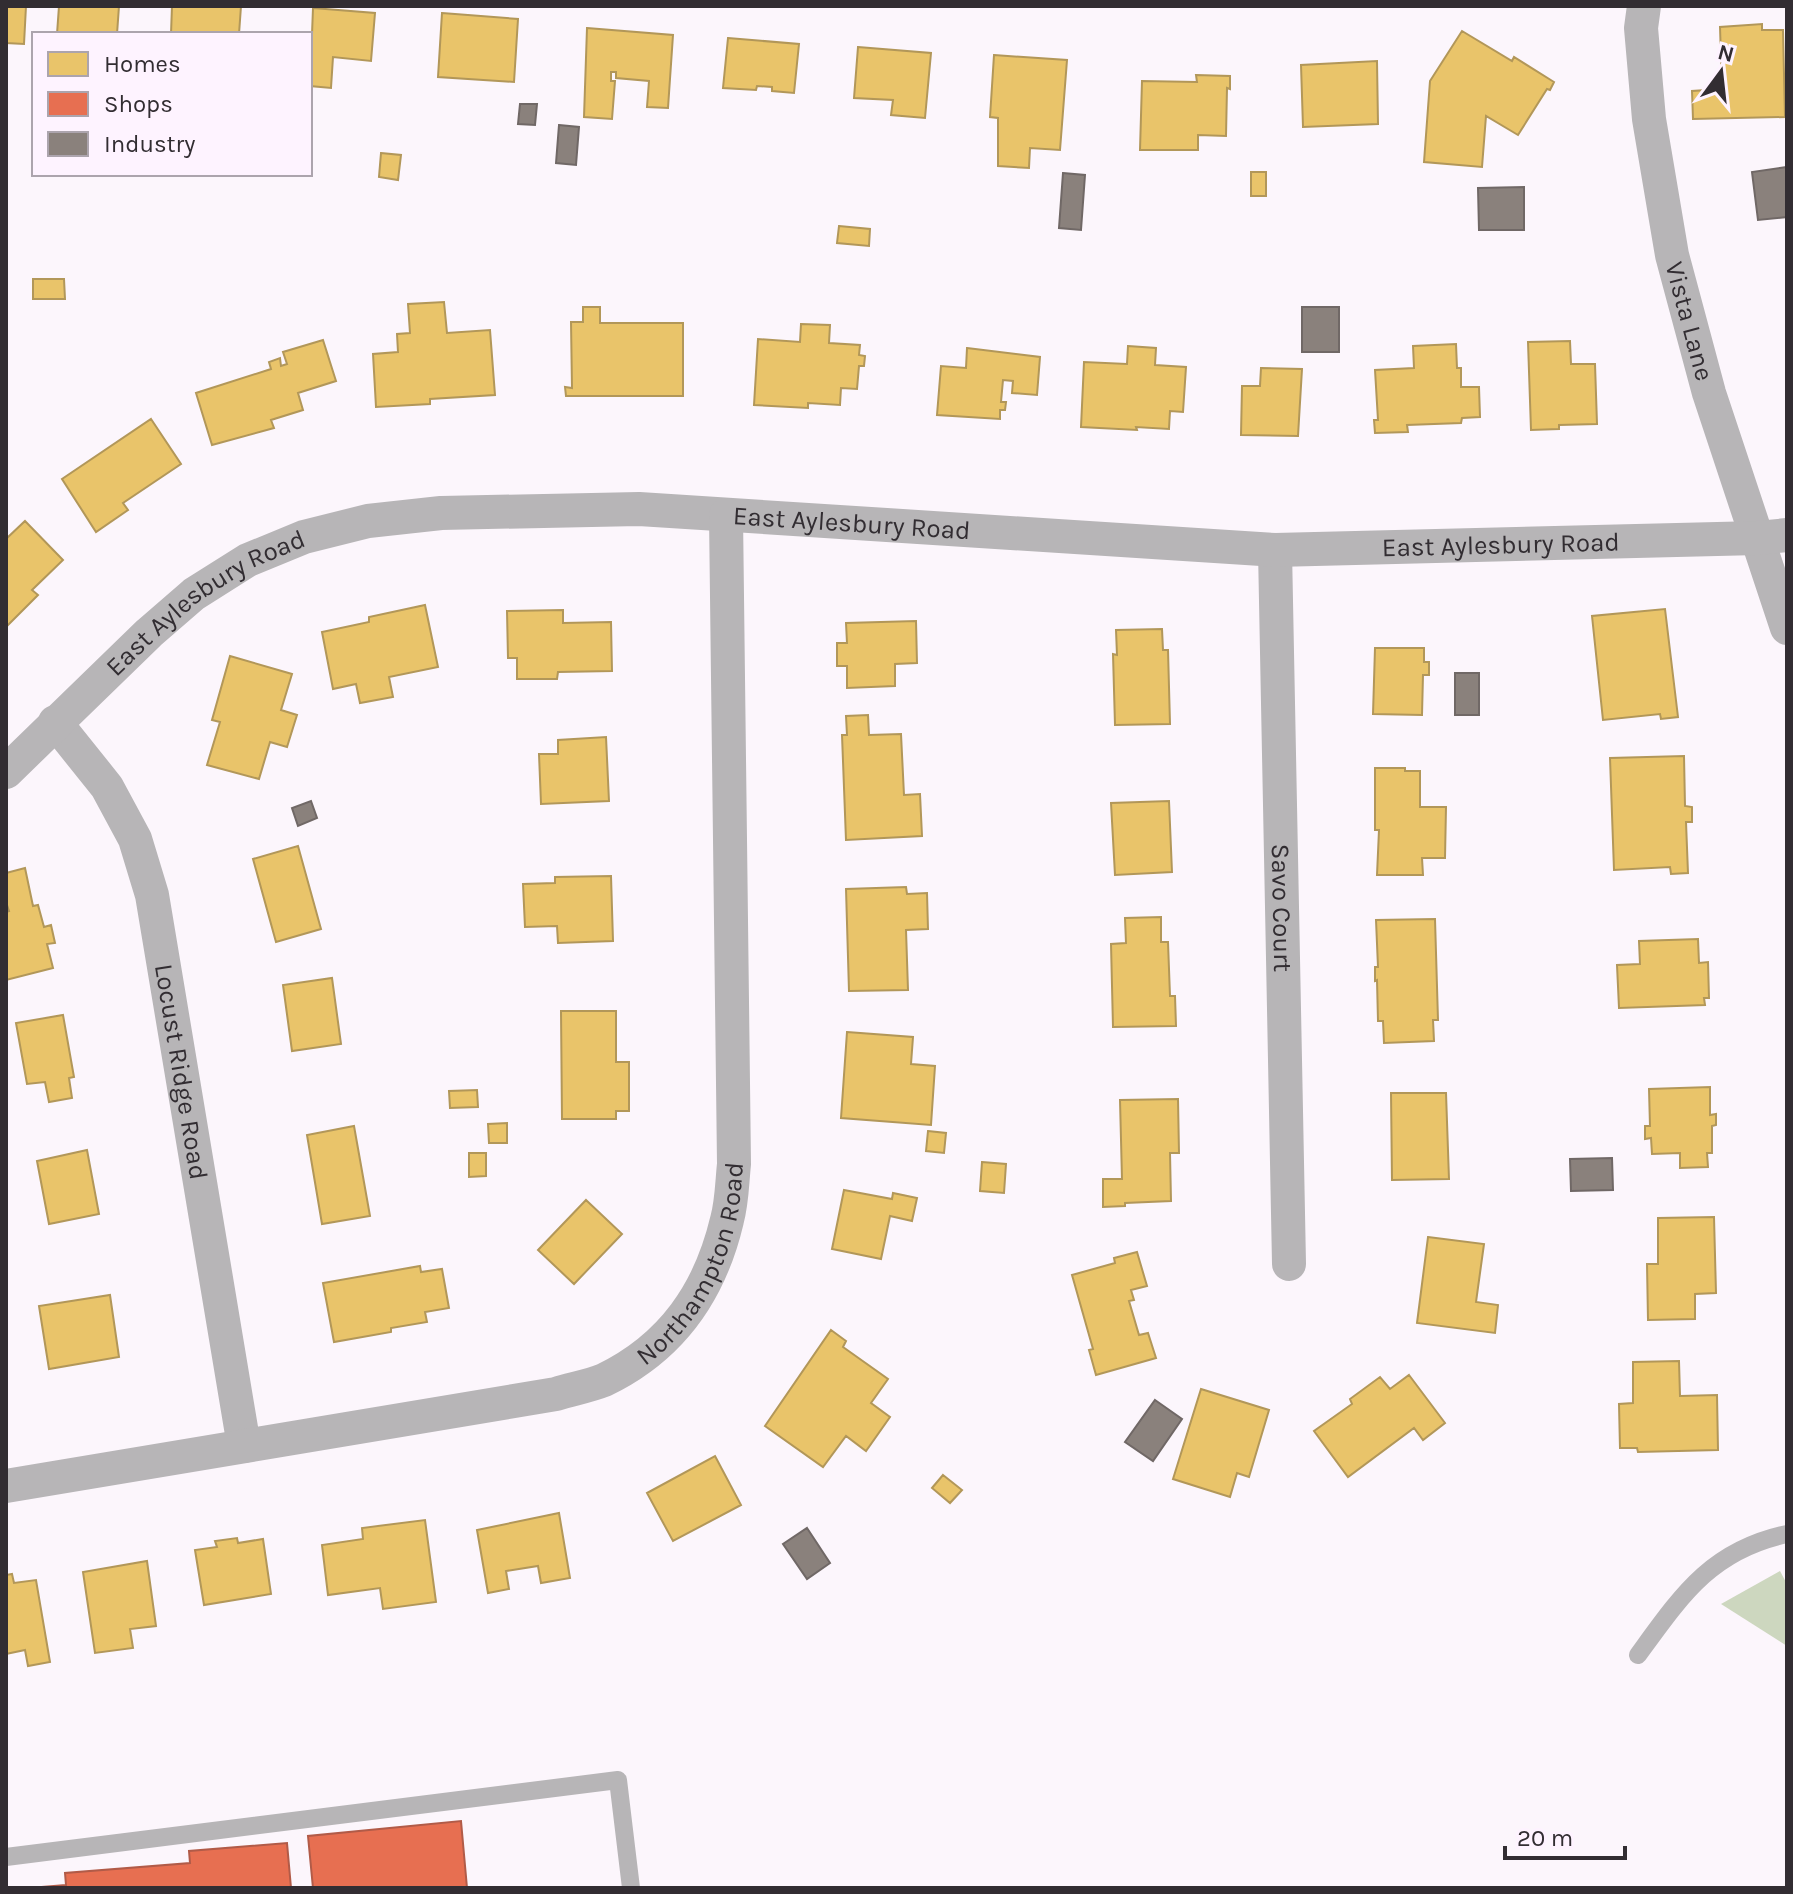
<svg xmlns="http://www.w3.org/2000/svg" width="1793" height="1894" font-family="Karla,sans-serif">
  <rect width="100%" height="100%" fill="#fcf6fc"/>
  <path fill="#cdd7bf" d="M 1780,1571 L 1787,1584 L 1787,1646 L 1721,1604 Z"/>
  <path fill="#e9c46a" stroke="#b29759" stroke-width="2" d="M 6,6 L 26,6 L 24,44 L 6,43 Z
    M 59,6 L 119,6 L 117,34 L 57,34 Z
    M 172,6 L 241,6 L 239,34 L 171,34 Z
    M 313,8 L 375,13 L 371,61 L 333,57 L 331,88 L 310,86 Z
    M 442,13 L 518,19 L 514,82 L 438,77 Z
    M 1762,24 L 1762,30 L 1783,30 L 1785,117 L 1693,119 L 1692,91 L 1722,89 L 1720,27 Z
    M 587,28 L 673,35 L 668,108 L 647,107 L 649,81 L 616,78 L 616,72 L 611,72 L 611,81 L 615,81 L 612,119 L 584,117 Z
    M 1462,31 L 1512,61 L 1514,57 L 1554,82 L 1550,90 L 1547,89 L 1518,135 L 1486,116 L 1482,167 L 1424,162 L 1430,81 Z
    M 728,38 L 799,44 L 794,93 L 772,91 L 772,87 L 757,86 L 756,90 L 723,88 Z
    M 858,47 L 931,53 L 925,118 L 891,115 L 893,100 L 854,98 Z
    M 994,55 L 1067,60 L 1060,150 L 1030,148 L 1029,168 L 998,166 L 998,118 L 990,117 Z
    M 1377,61 L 1378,124 L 1303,127 L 1301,65 Z
    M 1196,75 L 1230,76 L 1230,89 L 1227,88 L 1226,136 L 1198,135 L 1198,150 L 1140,150 L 1142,81 L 1197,82 Z
    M 381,153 L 401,155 L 398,180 L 379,177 Z
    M 1251,172 L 1266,172 L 1266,196 L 1251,196 Z
    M 839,226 L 870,229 L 869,246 L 837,243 Z
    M 33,279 L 64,279 L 65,299 L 33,299 Z
    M 444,302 L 447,333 L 490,330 L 495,395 L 430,399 L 430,404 L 376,407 L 373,354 L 398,352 L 397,334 L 410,333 L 408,304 Z
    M 583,307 L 600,307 L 600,323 L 683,323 L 683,396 L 566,396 L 565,387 L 572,388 L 571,322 L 583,322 Z
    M 801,324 L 830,325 L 829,343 L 860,345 L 859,355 L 865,356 L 864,366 L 859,366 L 857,389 L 841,388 L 840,405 L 808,403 L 808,408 L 754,405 L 758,339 L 800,342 Z
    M 323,340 L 336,381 L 298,393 L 303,410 L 271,420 L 274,428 L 212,445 L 196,393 L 271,369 L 269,362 L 280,358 L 281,366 L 287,364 L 283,352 Z
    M 1570,341 L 1571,364 L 1595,364 L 1597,424 L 1559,425 L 1559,429 L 1531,430 L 1528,342 Z
    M 1456,344 L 1457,368 L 1461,368 L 1461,387 L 1479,387 L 1480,417 L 1462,418 L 1461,423 L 1407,425 L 1408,432 L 1375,433 L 1374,420 L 1378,420 L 1375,370 L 1414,368 L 1413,346 Z
    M 1128,346 L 1156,348 L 1155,365 L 1186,367 L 1183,412 L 1170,411 L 1169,429 L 1136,427 L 1137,430 L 1081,427 L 1084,362 L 1127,364 Z
    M 967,348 L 1040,357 L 1037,395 L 1012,393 L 1013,381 L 1003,380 L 1001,402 L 1006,402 L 1005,410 L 1000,410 L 1000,419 L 937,415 L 941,366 L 966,368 Z
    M 1261,368 L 1302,369 L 1298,436 L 1241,435 L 1242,386 L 1260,386 Z
    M 151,419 L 181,464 L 123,503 L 128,510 L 96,532 L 62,479 Z
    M 25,521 L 63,560 L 32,590 L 38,595 L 6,627 L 6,539 Z
    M 425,605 L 438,667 L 389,677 L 393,697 L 360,703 L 356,684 L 333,689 L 322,632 L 369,622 L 369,617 Z
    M 1665,609 L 1678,717 L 1661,719 L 1660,714 L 1603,720 L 1592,616 Z
    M 563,610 L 563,623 L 611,622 L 612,671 L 558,672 L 557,679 L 517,679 L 517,658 L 508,658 L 507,611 Z
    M 916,621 L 917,663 L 895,664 L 895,686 L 847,688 L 847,666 L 837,666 L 837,643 L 847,643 L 846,623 Z
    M 1162,629 L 1163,650 L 1168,650 L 1170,724 L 1115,725 L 1113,654 L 1117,655 L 1116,630 Z
    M 1375,648 L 1424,648 L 1424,662 L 1429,662 L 1429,675 L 1423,675 L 1422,715 L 1373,714 Z
    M 230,656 L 292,674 L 281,710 L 297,715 L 287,747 L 270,742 L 259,779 L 207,765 L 220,722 L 212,720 Z
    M 868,715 L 869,735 L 901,734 L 904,795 L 920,794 L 922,836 L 846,840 L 842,735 L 847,735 L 846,716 Z
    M 606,737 L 609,801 L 541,804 L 539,754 L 558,754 L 558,740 Z
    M 1684,756 L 1685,806 L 1692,807 L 1692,822 L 1686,822 L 1688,873 L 1671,874 L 1670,867 L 1614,870 L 1610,758 Z
    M 1375,768 L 1405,768 L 1405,771 L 1420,771 L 1420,807 L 1446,807 L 1445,858 L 1422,858 L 1423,875 L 1377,875 L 1379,830 L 1375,830 Z
    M 1169,801 L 1172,872 L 1115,875 L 1111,803 Z
    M 298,846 L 321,929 L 276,942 L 253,859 Z
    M 25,868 L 33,906 L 38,905 L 44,927 L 51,925 L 55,943 L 47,944 L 53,968 L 6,980 L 6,912 L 9,911 L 6,902 L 6,873 Z
    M 611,876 L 613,941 L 558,943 L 557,926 L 525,927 L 523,884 L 555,883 L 555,877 Z
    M 906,887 L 907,894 L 927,893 L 928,929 L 906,930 L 908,990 L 849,991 L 846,889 Z
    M 1161,917 L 1161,942 L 1168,942 L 1170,996 L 1175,996 L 1176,1026 L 1113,1027 L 1111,944 L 1126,943 L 1125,918 Z
    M 1435,919 L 1438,1020 L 1433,1020 L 1434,1041 L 1384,1043 L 1383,1021 L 1378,1021 L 1377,980 L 1375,981 L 1375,967 L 1378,967 L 1376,920 Z
    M 1698,939 L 1699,963 L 1708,962 L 1709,998 L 1704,998 L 1705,1005 L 1619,1008 L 1617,965 L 1640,964 L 1639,941 Z
    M 332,978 L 341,1044 L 292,1051 L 283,985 Z
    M 561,1011 L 616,1011 L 616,1062 L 629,1062 L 629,1111 L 616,1111 L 616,1119 L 562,1119 Z
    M 63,1015 L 74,1077 L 69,1078 L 72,1098 L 49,1102 L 45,1082 L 27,1084 L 16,1023 Z
    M 847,1032 L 913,1037 L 911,1064 L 935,1066 L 931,1125 L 841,1118 Z
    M 1710,1087 L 1710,1115 L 1716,1114 L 1716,1125 L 1712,1126 L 1712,1153 L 1707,1153 L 1708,1167 L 1680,1168 L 1680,1153 L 1652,1154 L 1651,1138 L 1645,1139 L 1645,1126 L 1650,1126 L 1649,1089 Z
    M 477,1090 L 478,1107 L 450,1108 L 449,1091 Z
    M 1391,1093 L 1446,1093 L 1449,1179 L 1392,1180 Z
    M 1178,1099 L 1179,1153 L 1170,1153 L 1171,1201 L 1125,1203 L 1125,1206 L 1103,1207 L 1103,1179 L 1122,1179 L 1120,1100 Z
    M 507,1123 L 507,1143 L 489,1143 L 488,1124 Z
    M 354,1126 L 370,1216 L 322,1224 L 307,1135 Z
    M 928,1131 L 946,1133 L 944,1153 L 926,1151 Z
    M 87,1150 L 99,1214 L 49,1224 L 37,1161 Z
    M 469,1153 L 486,1153 L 486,1176 L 469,1177 Z
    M 982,1162 L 1006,1164 L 1004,1193 L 980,1191 Z
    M 844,1190 L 892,1199 L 893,1193 L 917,1198 L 912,1221 L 890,1216 L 881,1259 L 832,1249 Z
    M 586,1200 L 622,1234 L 574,1284 L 538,1250 Z
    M 1714,1217 L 1716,1293 L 1695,1294 L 1695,1319 L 1648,1320 L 1647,1264 L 1658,1264 L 1658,1218 Z
    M 1428,1237 L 1484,1244 L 1476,1302 L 1498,1305 L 1495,1333 L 1417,1323 Z
    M 1137,1252 L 1147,1286 L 1131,1290 L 1134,1300 L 1129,1301 L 1139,1335 L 1148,1333 L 1156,1358 L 1096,1375 L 1089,1350 L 1093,1349 L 1072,1275 L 1115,1263 L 1114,1258 Z
    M 420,1266 L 421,1272 L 442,1269 L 449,1308 L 425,1312 L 427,1322 L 391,1328 L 391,1332 L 334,1342 L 323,1283 Z
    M 110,1295 L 119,1357 L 49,1369 L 39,1306 Z
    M 831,1330 L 846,1341 L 843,1347 L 888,1379 L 871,1403 L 890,1417 L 866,1451 L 846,1436 L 823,1467 L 765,1426 Z
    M 1679,1361 L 1680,1396 L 1717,1395 L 1718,1450 L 1638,1452 L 1637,1448 L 1620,1448 L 1619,1404 L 1633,1403 L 1633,1362 Z
    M 1409,1375 L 1445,1423 L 1423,1440 L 1414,1428 L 1348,1477 L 1314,1431 L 1352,1404 L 1350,1399 L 1380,1377 L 1390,1389 Z
    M 1201,1389 L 1269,1410 L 1249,1477 L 1237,1473 L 1230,1497 L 1173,1479 Z
    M 715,1456 L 741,1505 L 673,1541 L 647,1493 Z
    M 943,1475 L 962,1490 L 950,1503 L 932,1488 Z
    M 559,1513 L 570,1578 L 541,1583 L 538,1566 L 506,1571 L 509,1589 L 488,1593 L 477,1530 Z
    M 425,1520 L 436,1602 L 383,1609 L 380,1588 L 328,1595 L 322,1545 L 363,1539 L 362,1528 Z
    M 237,1538 L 238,1543 L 263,1539 L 271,1594 L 204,1605 L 195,1550 L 217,1547 L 215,1541 Z
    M 147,1561 L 156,1626 L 130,1629 L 133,1648 L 95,1653 L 83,1572 Z
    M 12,1574 L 14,1583 L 36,1580 L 50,1662 L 28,1666 L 25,1650 L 6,1654 L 6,1575 Z"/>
  <path fill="#e76f51" stroke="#b15b48" stroke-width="2" d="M 461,1821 L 467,1888 L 313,1888 L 308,1836 Z
    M 287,1843 L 291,1888 L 29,1888 L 66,1885 L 65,1873 L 190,1863 L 189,1851 Z"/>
  <path fill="#8a817c" stroke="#706866" stroke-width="2" d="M 520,104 L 537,104 L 535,125 L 518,124 Z
    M 559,125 L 579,127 L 576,165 L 556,163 Z
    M 1787,167 L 1787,217 L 1758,220 L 1752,172 Z
    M 1063,173 L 1085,175 L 1081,230 L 1059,228 Z
    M 1524,187 L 1524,230 L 1479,230 L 1478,188 Z
    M 1302,307 L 1339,307 L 1339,352 L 1302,352 Z
    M 1455,673 L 1479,673 L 1479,715 L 1455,715 Z
    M 311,801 L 317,818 L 298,826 L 292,808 Z
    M 1612,1158 L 1613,1190 L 1571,1191 L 1570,1159 Z
    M 1155,1400 L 1182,1419 L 1153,1461 L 1125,1442 Z
    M 807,1528 L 830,1563 L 807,1579 L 783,1544 Z"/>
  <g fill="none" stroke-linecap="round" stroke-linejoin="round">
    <path stroke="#b7b5b7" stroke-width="18" d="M 1638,1655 C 1681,1596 1711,1550 1787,1534
      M 6,1857 L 618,1780 L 631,1888"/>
    <g stroke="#b7b5b7" stroke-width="34">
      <path id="s1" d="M 1644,6 L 1641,28 L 1649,119 L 1672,255 L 1709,393 L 1787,628"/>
      <path id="s2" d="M 1275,550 L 1289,1264"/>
      <path id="s3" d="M 55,722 L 107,787 L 135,839 L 152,895 L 244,1446"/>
      <path id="s4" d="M 6,772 L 149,633 L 194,594 L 248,560 L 304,537 L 368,521 L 441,513 L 639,509 L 1275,550 L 1758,538 L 1787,535"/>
      <path id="s5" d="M 6,1486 L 556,1394 C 572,1389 589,1386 604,1380 C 672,1347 710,1292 727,1220 C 732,1202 732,1183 734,1164 L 726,515"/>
    </g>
  </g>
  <g text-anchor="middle" stroke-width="8" stroke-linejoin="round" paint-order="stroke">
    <g font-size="26" fill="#322d32" stroke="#fef3ff">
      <text dy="9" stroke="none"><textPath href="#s1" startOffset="320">Vista Lane</textPath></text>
      <text dy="9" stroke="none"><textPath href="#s4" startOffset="934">East Aylesbury Road</textPath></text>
      <text dy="9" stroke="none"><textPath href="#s4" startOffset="1584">East Aylesbury Road</textPath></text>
      <text dy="9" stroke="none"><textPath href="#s4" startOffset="264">East Aylesbury Road</textPath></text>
      <text dy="9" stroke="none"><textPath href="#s2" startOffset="358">Savo Court</textPath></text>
      <text dy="9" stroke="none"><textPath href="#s3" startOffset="380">Locust Ridge Road</textPath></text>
      <text dy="9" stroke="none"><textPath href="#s5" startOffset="762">Northampton Road</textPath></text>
    </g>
  </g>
  <rect width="1793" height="1894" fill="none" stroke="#322d32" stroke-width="16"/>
  <rect x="32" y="32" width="280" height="144" fill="#fef3ff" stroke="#aca4ad" stroke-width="2"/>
  <rect x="48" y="52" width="40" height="24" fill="#e9c46a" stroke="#aca4ad" stroke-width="2"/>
  <text x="104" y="72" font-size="24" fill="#322d32">Homes</text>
  <rect x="48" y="92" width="40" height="24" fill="#e76f51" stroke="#aca4ad" stroke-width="2"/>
  <text x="104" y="112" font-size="24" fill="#322d32">Shops</text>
  <rect x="48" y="132" width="40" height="24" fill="#8a817c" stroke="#aca4ad" stroke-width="2"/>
  <text x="104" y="152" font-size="24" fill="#322d32">Industry</text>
  <g transform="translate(1721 72) rotate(15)" stroke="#fef3ff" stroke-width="6" paint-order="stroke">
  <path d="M0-6L14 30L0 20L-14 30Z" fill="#322d32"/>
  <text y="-12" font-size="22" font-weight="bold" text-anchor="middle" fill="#322d32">N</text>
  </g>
  <path d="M1505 1846v12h120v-12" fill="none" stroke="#322d32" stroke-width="4"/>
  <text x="1517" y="1846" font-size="24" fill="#322d32" stroke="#fef3ff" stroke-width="6" paint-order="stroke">20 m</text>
</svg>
